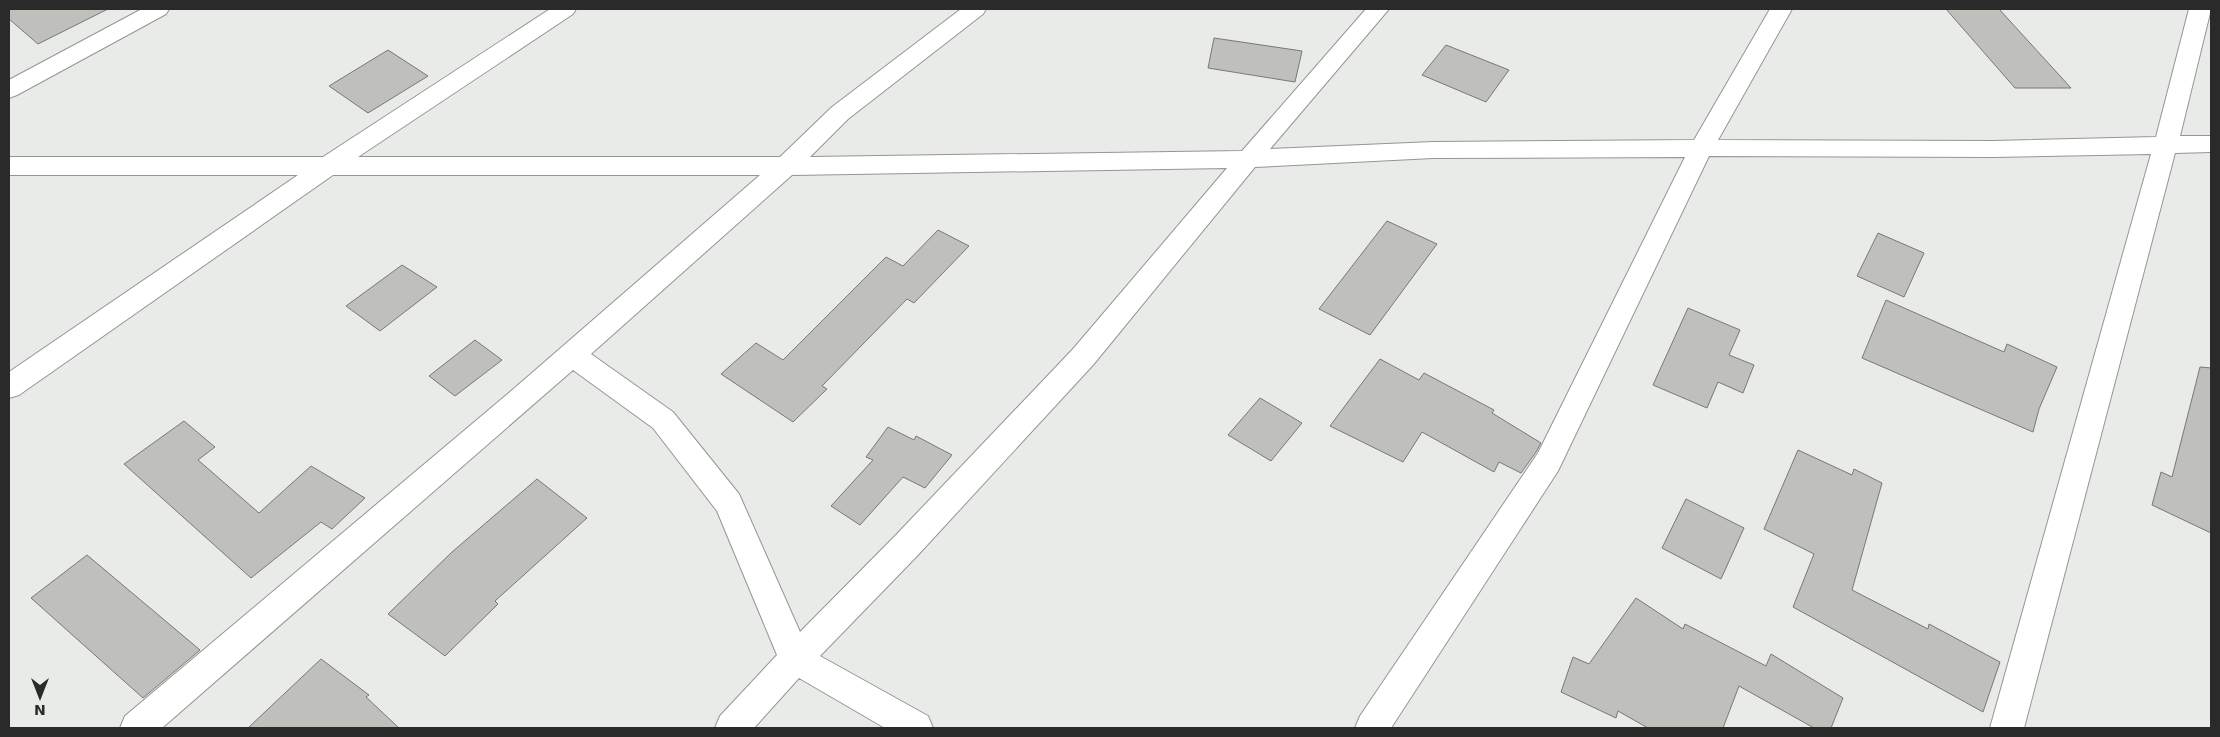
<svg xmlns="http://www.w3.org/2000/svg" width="2220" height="737" font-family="'DejaVu Sans',sans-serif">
  <rect width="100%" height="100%" fill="#e8ebe7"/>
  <path fill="#bfc0bb" stroke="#787975" d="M 9,9 L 108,9 L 38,44 L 9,19 Z
    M 1946,9 L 1999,9 L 2071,88 L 2015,88 Z
    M 1214,38 L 1302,51 L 1295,82 L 1208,68 Z
    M 1446,45 L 1509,70 L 1486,102 L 1422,75 Z
    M 388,50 L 428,76 L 368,113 L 329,86 Z
    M 1387,221 L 1437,244 L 1370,335 L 1319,309 Z
    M 938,230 L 969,246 L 914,303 L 907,299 L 822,386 L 827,389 L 793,422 L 721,374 L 756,343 L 783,360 L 886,257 L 903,266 Z
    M 1878,233 L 1924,253 L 1904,297 L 1857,276 Z
    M 402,265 L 437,287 L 380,331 L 346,306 Z
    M 1886,300 L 2004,352 L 2007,344 L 2057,367 L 2039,409 L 2033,432 L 1862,358 Z
    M 1688,308 L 1740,330 L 1729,355 L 1754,365 L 1743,393 L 1718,382 L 1707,408 L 1653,385 Z
    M 475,340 L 502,360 L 455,396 L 429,376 Z
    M 1380,359 L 1419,380 L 1424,373 L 1494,410 L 1492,413 L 1541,443 L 1536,452 L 1521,473 L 1499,462 L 1494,472 L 1422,432 L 1403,462 L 1330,426 Z
    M 2200,367 L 2211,368 L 2211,533 L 2152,505 L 2161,472 L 2172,477 Z
    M 1260,398 L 1302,423 L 1271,461 L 1228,435 Z
    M 184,421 L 215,447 L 198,460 L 259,513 L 311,466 L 365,498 L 332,529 L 321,522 L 251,578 L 124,464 Z
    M 888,427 L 914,440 L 916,436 L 952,455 L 925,488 L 903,477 L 860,525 L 831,506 L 873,460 L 866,457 Z
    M 1798,450 L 1852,475 L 1854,469 L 1882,483 L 1852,590 L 1928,629 L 1929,624 L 2000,662 L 1983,712 L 1793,607 L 1814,554 L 1764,529 Z
    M 537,479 L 587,518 L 495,601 L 498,604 L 445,656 L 388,614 L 452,552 Z
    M 1686,499 L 1744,528 L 1721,579 L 1662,548 Z
    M 87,555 L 200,650 L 143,698 L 31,598 Z
    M 1636,598 L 1683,629 L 1685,624 L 1766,666 L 1771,654 L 1843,698 L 1831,728 L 1814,728 L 1739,686 L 1723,728 L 1648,728 L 1618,711 L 1616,718 L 1561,692 L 1573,657 L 1589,664 Z
    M 321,659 L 369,695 L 366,697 L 399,728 L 248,728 Z"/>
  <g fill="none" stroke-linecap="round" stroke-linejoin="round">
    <g stroke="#949693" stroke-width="2">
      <path id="minor" d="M 142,9 L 169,9 L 166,14 L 17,95 L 9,98 L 9,80 Z
        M 550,9 L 576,9 L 573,14 L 358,157 L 780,157 L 832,107 L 961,9 L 986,9 L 983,14 L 848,119 L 810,157 L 1242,151 L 1366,9 L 1389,9 L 1270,149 L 1433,142 L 1694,140 L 1770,9 L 1792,9 L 1718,140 L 1993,141 L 2156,137 L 2189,9 L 2211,9 L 2180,136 L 2211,136 L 2211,152 L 2175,153 L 2024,728 L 1990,728 L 2151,154 L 1993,157 L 1709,156 L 1558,471 L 1391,728 L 1355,728 L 1360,716 L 1538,453 L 1685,157 L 1433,158 L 1255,167 L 1093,365 L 917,556 L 820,656 L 928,716 L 933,728 L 885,728 L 799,678 L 754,728 L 715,728 L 720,716 L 777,655 L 717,511 L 653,428 L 573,370 L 162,728 L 120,728 L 125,716 L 510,392 L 760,175 L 333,175 L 19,395 L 9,398 L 9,372 L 298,175 L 9,175 L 9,157 L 323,157 ZM 1227,168 L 1073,349 L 895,536 L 800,632 L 739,494 L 673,412 L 591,354 L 792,175 Z"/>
    </g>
    <use href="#minor" fill="#fff" fill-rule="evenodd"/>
  </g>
  <rect width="2220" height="737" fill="none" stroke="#292a29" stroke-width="20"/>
  <g transform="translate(40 697) rotate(180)" stroke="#e8ebe7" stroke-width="4" paint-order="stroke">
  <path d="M0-4L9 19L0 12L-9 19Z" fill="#292a29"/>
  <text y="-8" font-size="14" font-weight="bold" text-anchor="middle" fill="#292a29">N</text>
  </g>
</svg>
